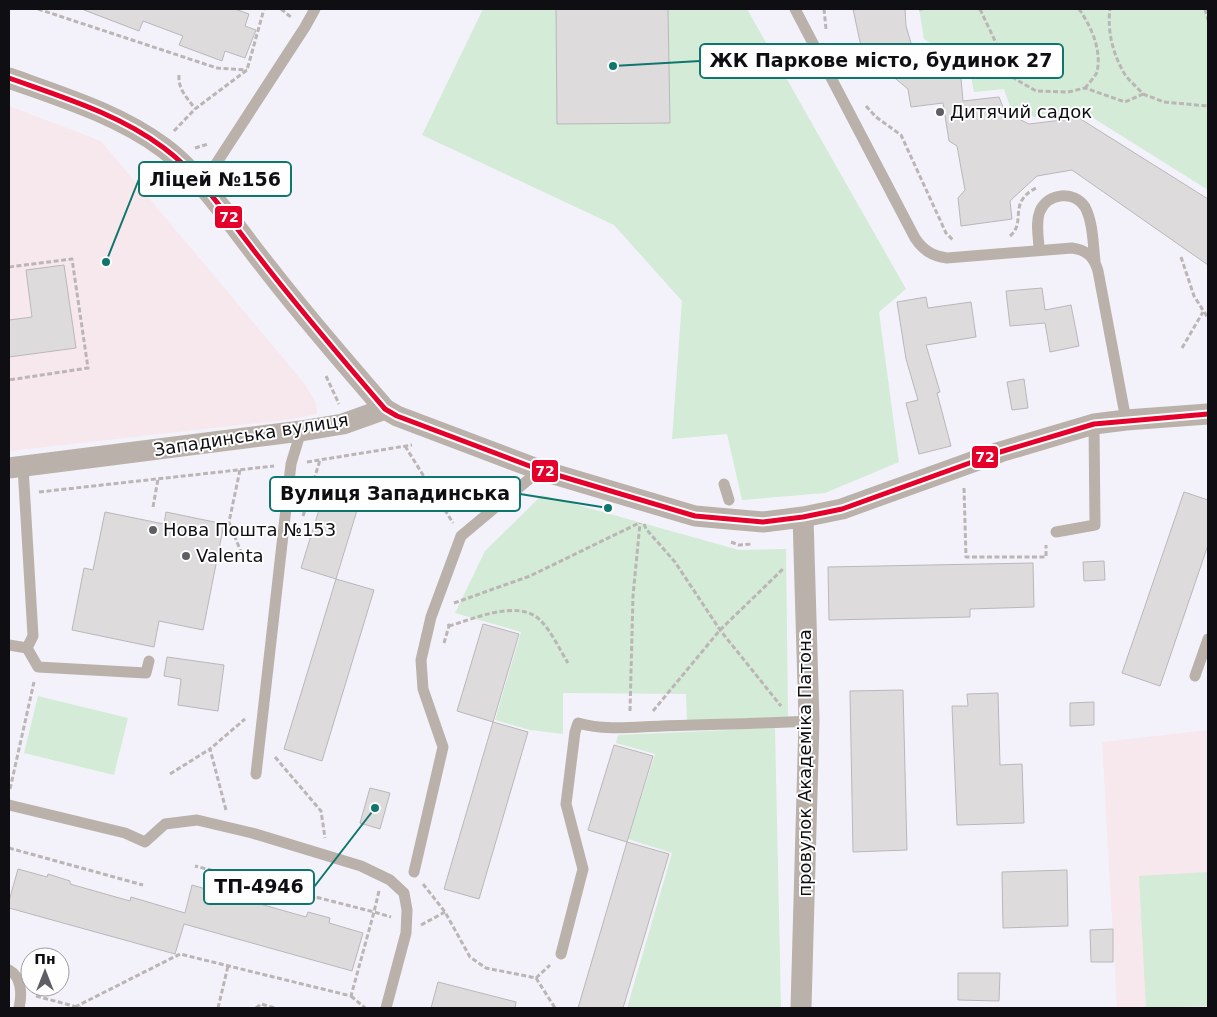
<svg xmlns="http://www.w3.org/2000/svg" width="1217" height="1017" font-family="'DejaVu Sans',sans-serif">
  <rect width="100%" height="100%" fill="#f3f2fa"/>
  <path fill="#f7e8ed" d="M 9,106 L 101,141 L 305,384 L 316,403 L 317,414 L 293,419 L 9,451 Z
    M 1208,730 L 1208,1008 L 1117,1008 L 1102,742 Z"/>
  <path fill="#d3ebd7" d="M 483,9 L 747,9 L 906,289 L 879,312 L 899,462 L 825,493 L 742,500 L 727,434 L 672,439 L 682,301 L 614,225 L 422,135 Z
    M 919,9 L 1208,9 L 1208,190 L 1082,111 L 1034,117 L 1010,107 L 1004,89 L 974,92 L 970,71 L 924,39 Z
    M 542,495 L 739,550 L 786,549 L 788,717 L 687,721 L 686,694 L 563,693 L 563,734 L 530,730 L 495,720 L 521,632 L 455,613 L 485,551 Z
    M 38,696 L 128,718 L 114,775 L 24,753 Z
    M 775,728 L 781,1008 L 627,1008 L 672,853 L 628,839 L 655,754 L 616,743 L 618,735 Z
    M 1208,872 L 1208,1006 L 1146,1008 L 1139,876 Z"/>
  <path fill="#dedbdd" stroke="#bab7ba" d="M 84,9 L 235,9 L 249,14 L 245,26 L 256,30 L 245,58 L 225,51 L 222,61 L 179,45 L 183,36 L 143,21 L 139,31 L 84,10 Z
    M 556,9 L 668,9 L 670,123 L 557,124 Z
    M 853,9 L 905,9 L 906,26 L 911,43 L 961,79 L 963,101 L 999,97 L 1005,112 L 1029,124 L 1079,118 L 1208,199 L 1208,265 L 1072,170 L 1037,176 L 1010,201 L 1012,219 L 961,226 L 958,198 L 965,190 L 957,146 L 949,141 L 943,103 L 911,107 L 908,89 L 862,51 Z
    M 64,265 L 76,348 L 9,357 L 9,320 L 32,317 L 26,270 Z
    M 1042,288 L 1045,310 L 1071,305 L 1079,346 L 1050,352 L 1045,323 L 1010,326 L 1006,291 Z
    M 926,297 L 928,308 L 971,302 L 976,337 L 926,345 L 940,392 L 937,393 L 951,446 L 919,454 L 906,403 L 918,400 L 906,359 L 897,302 Z
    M 1024,379 L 1028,408 L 1012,410 L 1007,382 Z
    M 327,484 L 362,494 L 336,579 L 301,568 Z
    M 1184,492 L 1208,500 L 1208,545 L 1160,686 L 1122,673 Z
    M 105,512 L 164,524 L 166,512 L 224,524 L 203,630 L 159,621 L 154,647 L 72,630 L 84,568 L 93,570 Z
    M 1104,561 L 1105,580 L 1084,581 L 1083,562 Z
    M 1033,563 L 1034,607 L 970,609 L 970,617 L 829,620 L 828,567 Z
    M 336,579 L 374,590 L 322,761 L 284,749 Z
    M 483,624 L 519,634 L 493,722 L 457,711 Z
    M 167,657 L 224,665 L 218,711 L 178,705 L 181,679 L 164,676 Z
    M 903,690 L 907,850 L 853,852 L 850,691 Z
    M 998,693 L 1000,765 L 1022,764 L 1024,823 L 957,825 L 952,706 L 968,706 L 967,694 Z
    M 1094,702 L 1094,725 L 1070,726 L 1070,703 Z
    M 493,722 L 528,732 L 479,899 L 444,889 Z
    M 614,745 L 653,756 L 627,842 L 669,854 L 623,1008 L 578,1008 L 627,842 L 588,830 Z
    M 370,788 L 390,793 L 380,829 L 360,823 Z
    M 18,869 L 47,877 L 48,874 L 70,881 L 70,884 L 130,901 L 131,897 L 185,913 L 192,885 L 223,894 L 225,890 L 246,896 L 246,900 L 306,917 L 308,912 L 330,918 L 329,923 L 363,933 L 352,971 L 184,924 L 175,954 L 9,908 L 9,901 Z
    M 1067,870 L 1068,926 L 1003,928 L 1002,872 Z
    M 1113,929 L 1113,962 L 1091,962 L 1090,930 Z
    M 958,973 L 1000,973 L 999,1001 L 958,1000 Z
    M 438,982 L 516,1002 L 515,1008 L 431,1008 Z"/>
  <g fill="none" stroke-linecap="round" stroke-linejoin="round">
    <path stroke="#bbb6b5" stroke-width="3" stroke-dasharray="5 2.5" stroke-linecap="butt" d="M 38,9 L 217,68 L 247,70
      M 281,9 L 292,18
      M 824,9 L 826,29
      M 919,9 L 923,9
      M 980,9 L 1012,77 L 1036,91 L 1068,92 L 1085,88 L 1125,102 L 1143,94 C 1137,87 1129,81 1124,73 C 1113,54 1107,31 1110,9
      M 1079,9 C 1091,26 1102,50 1097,72 C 1095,77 1089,83 1085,88
      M 1205,9 L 1208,20
      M 179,75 C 178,90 187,97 195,109
      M 1143,94 L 1164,102 L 1208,106
      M 866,106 L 876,117 L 901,135 L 946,233 L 953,240
      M 174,131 L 195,109 L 247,70 L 264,9
      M 195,148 L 208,144
      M 1010,236 C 1027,222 1007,203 1036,188
      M 1181,257 L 1194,296 L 1208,318
      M 9,267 L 72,259 L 88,368 L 9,380
      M 1182,348 L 1203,312
      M 326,376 L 339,404
      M 405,446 L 453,523
      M 307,462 L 412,445
      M 240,470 L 229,522 L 243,557
      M 964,488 L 966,557 L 1046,557 L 1046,545
      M 39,492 L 274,466
      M 153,507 L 158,479
      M 303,516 L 320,460
      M 644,524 L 646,529 L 675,562 L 720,630 L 781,706
      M 731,542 L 739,545 L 752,544
      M 454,603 L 530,576 L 639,523
      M 449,626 C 473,619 520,598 541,621 C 551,631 560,650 568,663
      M 444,643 L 449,626 L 448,623
      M 630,711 L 633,596 L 640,523
      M 653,711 L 720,630 L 784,568
      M 275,757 L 321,811 L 325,838
      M 170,774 L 210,749
      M 10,789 L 34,682
      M 226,810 L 210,749 L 245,719
      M 9,848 L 143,885
      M 423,884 L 445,912 L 470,957 L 486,968 L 536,978 L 550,965
      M 379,891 L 374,912 L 391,917
      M 421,925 L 445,912
      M 536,978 L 555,1008
      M 36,996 L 81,1008
      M 351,996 L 365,1008
      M 75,1007 L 180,954 L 351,996 L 374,912 L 195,866
      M 218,1008 L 228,966
      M 256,1008 L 261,1004 L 275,1008"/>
    <path stroke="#bbb1ab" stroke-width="11" d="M 795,9 L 915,238 C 923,250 932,256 947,258 L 1072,248 C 1087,250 1094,257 1098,271 L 1126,420
      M 198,181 L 212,170 L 305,27 L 315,9
      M 1039,250 C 1039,238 1035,223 1040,211 C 1048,193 1074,190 1085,207 C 1093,222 1093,244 1095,261
      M 23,467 L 33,636 L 27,648 L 38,667 L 146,673 L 149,661
      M 724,484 L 729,500
      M 1056,532 L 1095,525 L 1094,424
      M 9,645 L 27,648
      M 1195,676 L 1208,639
      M 256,774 L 291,464 L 301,431
      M 9,805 L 125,833 L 145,842 L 165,824 L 197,820 L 252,833 L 361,866 L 390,880 L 404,893 L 407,910 L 406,933 L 386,1008
      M 414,872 L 443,747 L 423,689 L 421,660 L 431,617 L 461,536 L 540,470
      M 561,954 L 583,869 L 566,804 L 575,732 L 578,723 C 606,731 634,727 662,726 C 711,724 760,724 809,721
      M 9,970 C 22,977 22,995 19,1008"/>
    <path stroke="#bbb1ab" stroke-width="21" d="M 9,78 C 62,97 118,114 164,148 C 203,177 237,231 268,269 C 305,317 345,363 385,409 L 397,416 L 540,470 L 695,516 L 763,522 L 803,517 L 842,509 L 1000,452 L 1094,424 L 1126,420 L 1208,414
      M 9,468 L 301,431 L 343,424 L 385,409
      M 801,1008 L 809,721 L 803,517"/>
    <g stroke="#fefefe" stroke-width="9">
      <path id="bus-1" d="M 9,78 C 62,97 119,114 164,148 C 203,177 229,220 259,257 C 299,309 342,359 385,409 L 397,416 L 540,470 L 695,516 L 763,522 L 803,517 L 842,509 L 1000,452 L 1094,424 L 1208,414"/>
    </g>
    <use href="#bus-1" stroke="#e4002b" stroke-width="5"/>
  </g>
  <g fill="#5f5e64" stroke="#fefefe" stroke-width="2">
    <circle cx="940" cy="112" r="5"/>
    <circle cx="153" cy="530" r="5"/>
    <circle cx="186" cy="556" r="5"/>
  </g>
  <g text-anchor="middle" stroke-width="4" stroke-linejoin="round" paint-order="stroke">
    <g font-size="18" fill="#0f0e13" stroke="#fefefe" text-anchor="start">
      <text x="950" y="118">Дитячий садок</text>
      <text x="163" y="536">Нова Пошта №153</text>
      <text x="196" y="562">Valenta</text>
    </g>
    <g font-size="18" fill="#0f0e13" stroke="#fefefe">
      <text transform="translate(251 435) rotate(-9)" y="6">Западинська вулиця</text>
      <text transform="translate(805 763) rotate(-90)" y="6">провулок Академіка Патона</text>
    </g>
  </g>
  <path fill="none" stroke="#0f766e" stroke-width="2" d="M613 66L700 61M106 262L139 179M608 508L520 494M375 808L314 887"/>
  <g fill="#0f766e" stroke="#fefefe" stroke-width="2">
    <circle cx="613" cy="66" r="5"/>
    <circle cx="106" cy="262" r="5"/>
    <circle cx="608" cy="508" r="5"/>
    <circle cx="375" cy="808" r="5"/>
  </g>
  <g fill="#fefefe" stroke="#0f766e" stroke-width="2">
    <rect x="700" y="44" width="363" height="34" rx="5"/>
    <rect x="139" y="162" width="152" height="34" rx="5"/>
    <rect x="270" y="477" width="250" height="34" rx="5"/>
    <rect x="204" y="870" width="110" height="34" rx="5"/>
  </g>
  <g font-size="19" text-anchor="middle" font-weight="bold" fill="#0f0e13">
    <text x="881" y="67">ЖК Паркове місто, будинок 27</text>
    <text x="215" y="186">Ліцей №156</text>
    <text x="395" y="500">Вулиця Западинська</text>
    <text x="259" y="893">ТП-4946</text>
  </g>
  <g stroke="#fefefe" stroke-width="2">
    <rect x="214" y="205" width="29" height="24" rx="5" fill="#e4002b"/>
    <rect x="971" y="445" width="28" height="24" rx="5" fill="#e4002b"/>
    <rect x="531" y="459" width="28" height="24" rx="5" fill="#e4002b"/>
  </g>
  <g font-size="14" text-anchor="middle" font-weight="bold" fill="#fff">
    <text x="229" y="222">72</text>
    <text x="985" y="462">72</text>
    <text x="545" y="476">72</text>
  </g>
  <rect width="1217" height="1017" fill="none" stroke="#0f0e13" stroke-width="20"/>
  <g transform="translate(45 972)"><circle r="24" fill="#fefefe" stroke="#9e9ea0"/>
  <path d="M0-4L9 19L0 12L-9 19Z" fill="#5f5e64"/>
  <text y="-8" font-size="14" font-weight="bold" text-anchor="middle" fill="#0f0e13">Пн</text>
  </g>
</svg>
